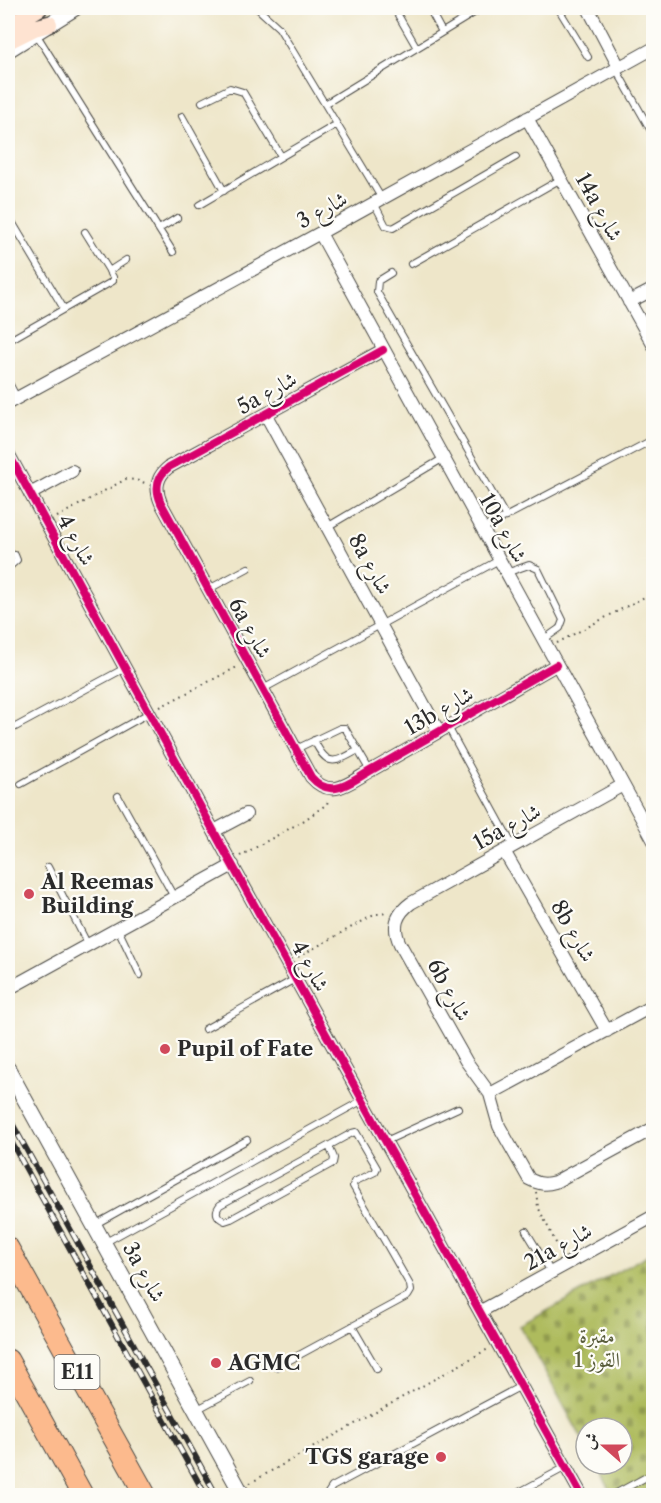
<svg xmlns="http://www.w3.org/2000/svg" width="661" height="1503" font-family="'Libre Caslon Text',Amiri,serif">
  <defs>
    <pattern id="cemetery-stones" width="16" height="16" patternUnits="userSpaceOnUse" patternTransform="scale(1.5)"><rect width="16" height="16" fill="#aebb5d"/><path d="M2 7V4a2 2 0 0 1 4 0v3zM10 15v-3a2 2 0 0 1 4 0v3z" fill="#8e984d"/></pattern>
  </defs>
  <rect width="100%" height="100%" fill="#fdfcf7"/>
  <filter id="ink" filterUnits="userSpaceOnUse"><feTurbulence type="fractalNoise" baseFrequency=".0167" numOctaves="2"/><feDisplacementMap in="SourceGraphic" scale="12" xChannelSelector="R" yChannelSelector="G"/><feConvolveMatrix kernelMatrix="1 2 1 2 8 2 1 2 1" color-interpolation-filters="sRGB"/></filter>
  <filter id="wash" filterUnits="userSpaceOnUse"><feTurbulence type="fractalNoise" baseFrequency=".008" numOctaves="4" result="noise"/><feDisplacementMap in="SourceGraphic" scale="24" xChannelSelector="R" yChannelSelector="G"/><feGaussianBlur stdDeviation="1.35" result="paint"/><feColorMatrix in="noise" values="0 0 0 0 0 0 0 0 0 0 0 0 0 0 0 0 0 1.4 0 .05"/><feComposite in="paint" operator="in"/></filter>
  <g filter="url(#wash)">
    <rect width="100%" height="100%" fill="#eee6c9"/>
    <path fill="url(#cemetery-stones)" stroke="#6c7344" stroke-width="1.5" d="M 653,1252 L 653,1495 L 613,1495 L 596,1464 L 622,1464 L 622,1428 L 586,1428 L 586,1446 L 520,1326 Z"/>
  </g>
  <g filter="url(#ink)">
    <g fill="none" stroke-linecap="round" stroke-linejoin="round">
      <g stroke="#484743" stroke-width="8">
        <path id="service" d="M 257,8 L 279,28 L 382,199
          M 394,8 L 417,48
          M 429,8 L 442,32
          M 558,8 L 588,57
          M 35,32 L 173,252
          M 616,69 L 654,136
          M 8,97 L 12,108 L 8,114
          M 202,102 L 230,88 L 243,92 L 281,156
          M 325,104 L 482,8
          M 182,116 L 224,191
          M 374,203 L 386,226 L 393,228 L 516,157
          M 199,205 L 337,124
          M 8,215 L 64,309
          M 159,229 L 177,218
          M 411,264 L 561,179
          M 109,271 L 126,260
          M 391,273 L 378,281 L 377,292 L 506,517
          M 8,341 L 113,281 L 113,277 L 85,232
          M 8,381 L 17,398
          M 327,527 L 442,459
          M 482,529 L 654,439
          M 8,554 L 15,555 L 17,560 L 8,568
          M 506,573 L 529,565 L 538,569 L 563,620 L 560,628 L 543,640
          M 209,589 L 248,568
          M 263,689 L 499,560
          M 448,727 L 513,846
          M 8,731 L 125,668
          M 314,740 C 327,768 335,763 358,750
          M 296,749 L 340,728 L 345,728 L 370,771
          M 21,784 L 149,713
          M 118,796 L 174,897
          M 48,867 L 88,945
          M 118,929 L 140,975
          M 205,1029 L 295,979
          M 386,1141 L 458,1108
          M 94,1225 L 247,1140
          M 526,1231 L 551,1272
          M 104,1243 L 363,1100
          M 352,1326 L 377,1369
          M 277,1367 L 408,1296 L 411,1291 L 410,1285 L 353,1186 L 354,1182 L 375,1172 L 377,1168 L 356,1132 L 352,1133 L 220,1205 C 214,1212 217,1218 225,1221 L 231,1219 L 333,1163 L 334,1158 L 329,1146
          M 196,1410 L 250,1381
          M 326,1496 L 332,1487 L 521,1386
          M 512,1496 L 566,1467
          M 611,1496 L 652,1474"/>
      </g>
      <g stroke="#484743" stroke-width="14">
        <path id="minor" d="M 588,8 L 619,67
          M 527,118 L 654,346
          M 320,233 L 654,841
          M 629,302 L 654,289
          M 383,350 L 169,467 C 156,477 155,489 161,503 L 311,777 C 331,800 349,783 370,771 L 556,665
          M 8,403 L 320,233 L 654,48
          M 266,415 L 439,732
          M 8,453 L 230,861 L 582,1496
          M 30,494 L 72,471
          M 623,785 L 411,903 C 396,914 392,927 400,944 L 466,1061 L 490,1094 L 499,1126 L 529,1179 C 539,1184 545,1185 555,1182 L 654,1128
          M 214,831 L 246,814
          M 504,851 L 607,1031
          M 8,989 L 233,865
          M 490,1094 L 654,1005
          M 481,1311 L 654,1216"/>
      </g>
      <g stroke="#484743" stroke-width="17">
        <path id="tertiary" d="M 8,50 L 75,8
          M 8,1069 L 243,1496"/>
      </g>
      <g stroke="#484743" stroke-width="19">
        <path id="secondary" d="M 8,26 L 39,8
          M 8,41 L 34,28 L 49,24"/>
      </g>
      <g stroke="#484743" stroke-width="23">
        <path id="motorway" d="M 8,1248 L 146,1496
          M 8,1360 L 83,1496"/>
      </g>
      <path stroke="#484743" stroke-width="2" stroke-dasharray="1.5 4.5" stroke-linecap="butt" d="M 57,517 L 126,479 L 136,480 L 148,484
        M 557,643 L 654,592
        M 160,707 L 237,667
        M 240,856 L 303,821 L 327,804 L 328,800
        M 298,957 L 370,917 L 377,914 L 389,913
        M 536,1192 L 538,1207 L 561,1253
        M 250,1483 L 488,1349"/>
      <use href="#service" stroke="#fff" stroke-width="6"/>
      <use href="#minor" stroke="#fff" stroke-width="12"/>
      <use href="#tertiary" stroke="#fff" stroke-width="15"/>
      <use href="#secondary" stroke="#fee3d1" stroke-width="16"/>
      <use href="#motorway" stroke="#fcba8d" stroke-width="21"/>
      <g stroke="#2b2b2b" stroke-width="6">
        <path id="rail" d="M 8,1116 L 217,1496
          M 8,1136 L 206,1496"/>
      </g>
      <use href="#rail" stroke="#fdfcf7" stroke-width="4" stroke-dasharray="11" stroke-linecap="butt"/>
      <g stroke="#fdfcf7" stroke-width="11">
        <path id="cycleway" d="M 383,350 L 169,467 C 156,477 155,489 161,503 L 311,777 C 331,800 349,783 370,771 L 556,665
          M 8,453 L 230,861 L 582,1496"/>
      </g>
      <use href="#cycleway" stroke="#d6006c" stroke-width="8"/>
    </g>
  </g>
  <g fill="#d1495b" stroke="#fdfcf7" stroke-width="2">
    <circle cx="29" cy="894" r="6"/>
    <circle cx="165" cy="1049" r="6"/>
    <circle cx="216" cy="1363" r="6"/>
    <circle cx="441" cy="1457" r="6"/>
  </g>
  <g text-anchor="middle" stroke-width="4.5" stroke-linejoin="round" paint-order="stroke">
    <rect fill="#fdfcf7" stroke="#6a6a68" stroke-width="1.5" x="54.5" y="1355" width="45" height="34" rx="4.5"/>
    <g font-size="20" font-weight="bold" fill="#2b2b2b">
      <text x="77" y="1379">E11</text>
    </g>
    <g font-size="21" fill="#2b2b2b" stroke="#fdfcf7">
      <text transform="translate(599 207) rotate(61)" y="7">14a شارع</text>
      <text transform="translate(322 210) rotate(-29)" y="7">شارع 3</text>
      <text transform="translate(267 393) rotate(-29)" y="7">5a شارع</text>
      <text transform="translate(503 528) rotate(61)" y="7">10a شارع</text>
      <text transform="translate(76 540) rotate(61)" y="7">شارع 4</text>
      <text transform="translate(370 564) rotate(61)" y="7">8a شارع</text>
      <text transform="translate(250 628) rotate(61)" y="7">6a شارع</text>
      <text transform="translate(439 711) rotate(-30)" y="7">13b شارع</text>
      <text transform="translate(507 827) rotate(-29)" y="7">15a شارع</text>
      <text transform="translate(573 931) rotate(60)" y="7">8b شارع</text>
      <text transform="translate(310 966) rotate(61)" y="7">شارع 4</text>
      <text transform="translate(449 990) rotate(61)" y="7">6b شارع</text>
      <text transform="translate(558 1247) rotate(-29)" y="7">21a شارع</text>
      <text transform="translate(144 1272) rotate(61)" y="7">3a شارع</text>
    </g>
    <g font-size="21" font-weight="bold" fill="#2b2b2b" stroke="#fdfcf7" text-anchor="start">
      <text x="41" y="889">Al Reemas<tspan x="41" dy="24">Building</tspan></text>
      <text x="177" y="1056">Pupil of Fate</text>
      <text x="228" y="1370">AGMC</text>
      <text x="429" y="1464" text-anchor="end">TGS garage</text>
    </g>
    <g font-size="21" fill="#595d3c" stroke="#fdfcf7">
      <text x="597" y="1343">مقبرة<tspan x="597" dy="24">القوز 1</tspan></text>
    </g>
  </g>
  <rect width="661" height="1503" fill="none" stroke="#fdfcf7" stroke-width="30"/>
  <g transform="translate(604 1446) rotate(291)"><circle r="28" fill="#fdfcf7" stroke="#a9a8a5" stroke-width="1.5"/>
  <path d="M0-4.5L10 22L0 15L-10 22Z" fill="#d1495b"/>
  <text y="-9" font-size="16" font-weight="bold" text-anchor="middle" fill="#2b2b2b">ش</text>
  </g>
</svg>
